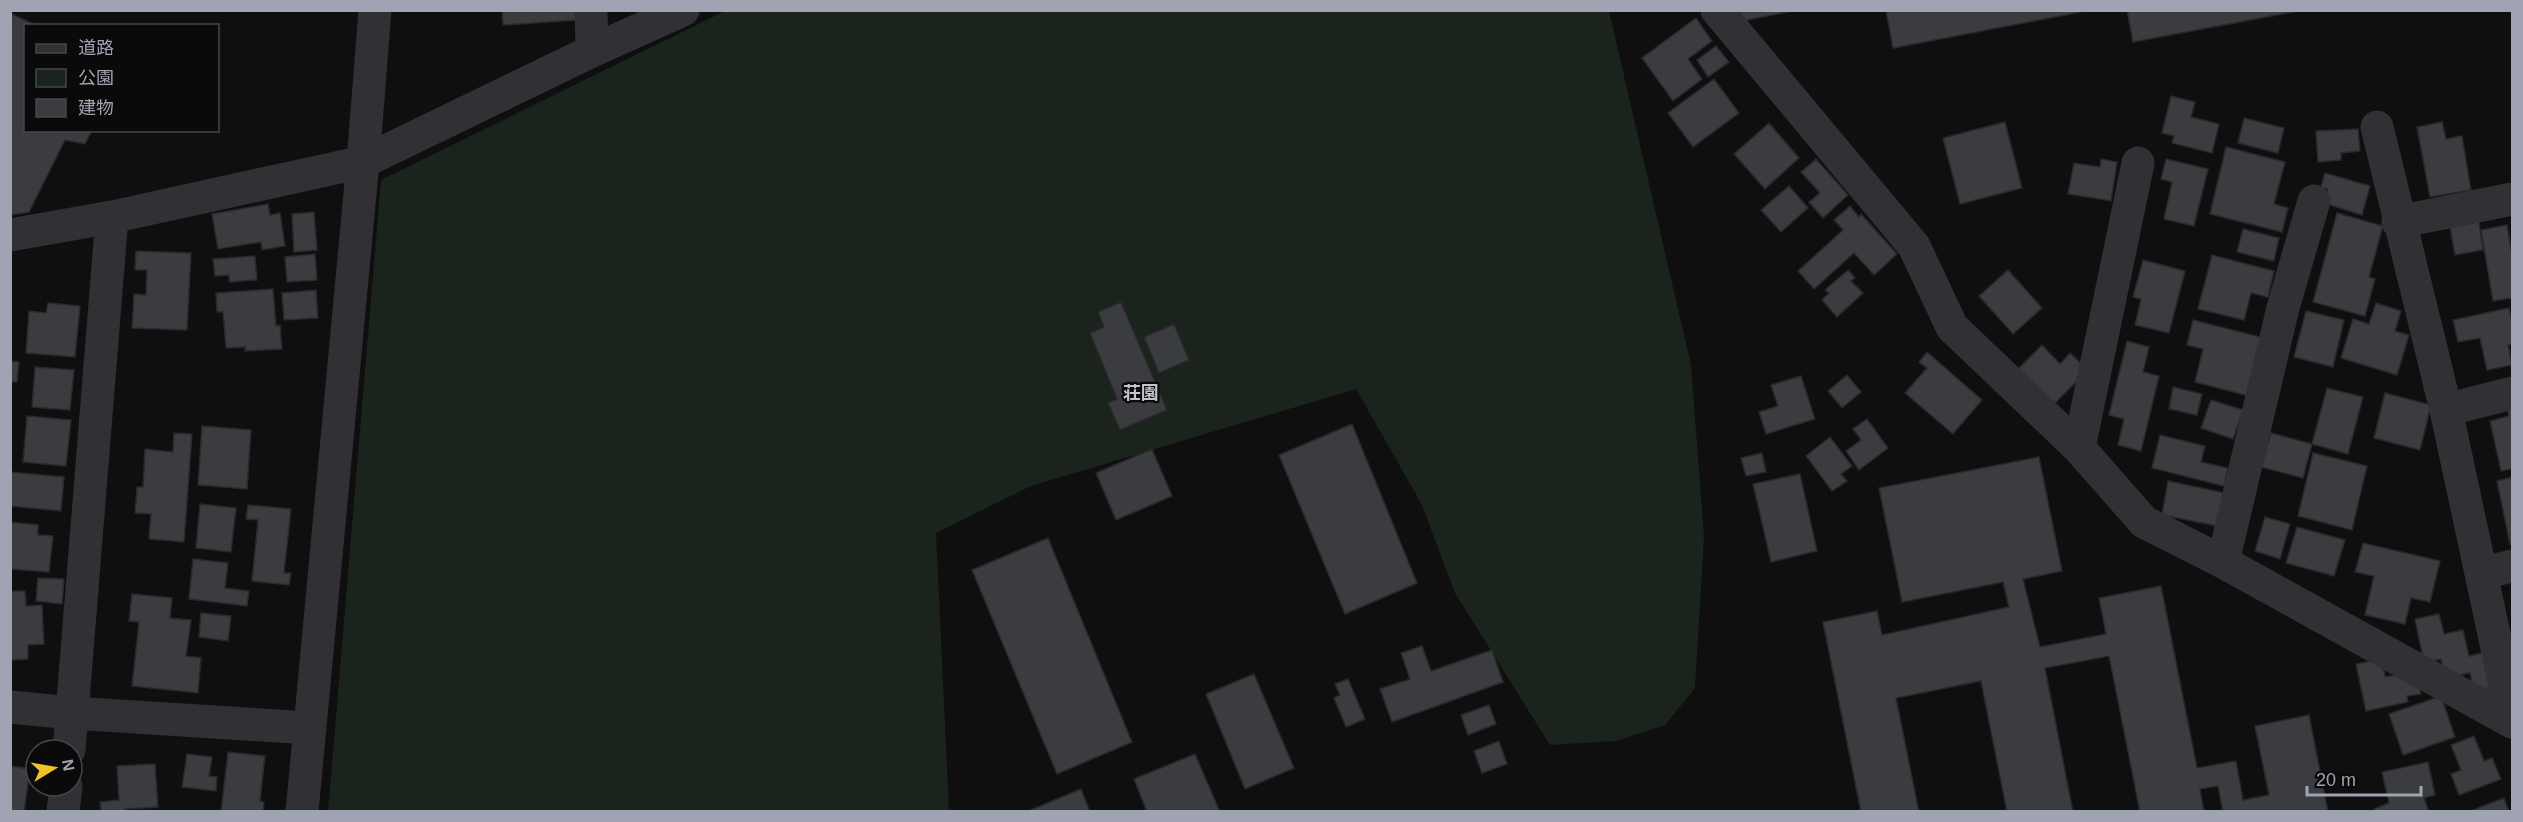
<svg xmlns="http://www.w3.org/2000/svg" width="2523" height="822" font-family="Helvetica,'Noto Sans JP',sans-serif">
  <rect width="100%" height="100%" fill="#0f0f10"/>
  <path fill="#1b231d" d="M 725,11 L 1609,11 L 1691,365 L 1704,536 L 1695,688 L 1665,725 L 1616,741 L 1550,745 L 1455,593 L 1422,505 L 1356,389 L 1031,486 L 936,533 L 949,811 L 328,812 L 381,180 Z"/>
  <path fill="#3b3c40" stroke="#29292c" stroke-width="1.5" d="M 502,10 L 577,10 L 578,20 L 503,25 Z
    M 1740,10 L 1797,10 L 1742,21 Z
    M 1886,10 L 2081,10 L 2081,12 L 1893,48 Z
    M 2127,10 L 2298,10 L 2298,11 L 2133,42 Z
    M 10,13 L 37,26 L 26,26 L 26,130 L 92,130 L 85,144 L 65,140 L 29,212 L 10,215 Z
    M 1696,18 L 1712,41 L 1688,59 L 1702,79 L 1673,101 L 1642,58 Z
    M 1716,46 L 1729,62 L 1708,77 L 1697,60 Z
    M 1714,79 L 1739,113 L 1693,147 L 1668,113 Z
    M 2171,96 L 2195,102 L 2191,117 L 2219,124 L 2212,153 L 2172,143 L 2174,136 L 2162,133 Z
    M 2244,118 L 2284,128 L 2278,153 L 2238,143 Z
    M 2005,122 L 2022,188 L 1960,204 L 1943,138 Z
    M 2442,122 L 2446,139 L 2462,136 L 2471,190 L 2430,197 L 2417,127 Z
    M 1769,123 L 1799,158 L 1765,189 L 1734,154 Z
    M 2358,129 L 2360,151 L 2341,153 L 2341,160 L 2318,162 L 2316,131 Z
    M 2226,147 L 2285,162 L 2274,204 L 2288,208 L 2282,232 L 2210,214 Z
    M 1816,159 L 1848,195 L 1823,218 L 1809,202 L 1820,193 L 1801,172 Z
    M 2101,159 L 2117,162 L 2111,201 L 2068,194 L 2074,163 L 2100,167 Z
    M 2166,159 L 2208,169 L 2194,226 L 2164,219 L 2172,182 L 2161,179 Z
    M 2325,173 L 2370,186 L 2362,215 L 2324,203 L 2328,189 L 2321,187 Z
    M 1789,186 L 1808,208 L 1781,232 L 1761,210 Z
    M 268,204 L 270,215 L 280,213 L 285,246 L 262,250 L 261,242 L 218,249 L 212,214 Z
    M 1850,206 L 1859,217 L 1861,214 L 1897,254 L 1874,275 L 1854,253 L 1814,289 L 1798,271 L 1843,230 L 1834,220 Z
    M 314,212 L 317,250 L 294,252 L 292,214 Z
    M 2337,213 L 2383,226 L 2369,277 L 2375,279 L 2365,316 L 2313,302 Z
    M 2478,216 L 2483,250 L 2455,255 L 2449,221 Z
    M 2507,225 L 2512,255 L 2512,298 L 2493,301 L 2481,230 Z
    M 2243,229 L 2279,238 L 2274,261 L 2237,252 Z
    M 136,251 L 191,253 L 187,330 L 132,328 L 134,294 L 146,295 L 147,270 L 135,270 Z
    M 315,254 L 317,280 L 287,282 L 285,257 Z
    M 2212,255 L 2274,271 L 2268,297 L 2251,293 L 2244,320 L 2198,309 Z
    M 255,256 L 257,280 L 229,282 L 229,275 L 215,276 L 213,259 Z
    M 2143,260 L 2185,271 L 2169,333 L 2135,325 L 2141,299 L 2133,297 Z
    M 1848,270 L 1855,278 L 1851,281 L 1863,293 L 1837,317 L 1822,300 L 1829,293 L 1825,290 Z
    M 2008,270 L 2042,308 L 2013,334 L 1979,296 Z
    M 273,289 L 276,326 L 280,325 L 282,349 L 245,351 L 245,347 L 226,348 L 223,312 L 217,312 L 216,293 Z
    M 316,290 L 318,318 L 284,320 L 282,293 Z
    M 1121,302 L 1167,410 L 1120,430 L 1108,403 L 1117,399 L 1090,333 L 1104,327 L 1098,312 Z
    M 48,303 L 80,306 L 75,357 L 26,353 L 29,311 L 46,313 Z
    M 2376,303 L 2401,311 L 2395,331 L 2409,335 L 2397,375 L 2341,358 L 2353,319 L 2369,324 Z
    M 2509,308 L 2512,323 L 2512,344 L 2508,345 L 2512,365 L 2487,370 L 2480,338 L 2458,342 L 2453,320 Z
    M 2306,311 L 2344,320 L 2333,367 L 2294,357 Z
    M 2193,320 L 2264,338 L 2249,396 L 2195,382 L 2203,349 L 2187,345 Z
    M 1174,324 L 1189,360 L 1159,373 L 1144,337 Z
    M 2127,341 L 2149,347 L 2143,372 L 2159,376 L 2141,451 L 2118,445 L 2124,419 L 2109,415 Z
    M 2042,345 L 2060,364 L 2070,353 L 2088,370 L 2054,404 L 2018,369 Z
    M 1927,352 L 1982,400 L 1953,434 L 1905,393 L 1927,368 L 1919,362 Z
    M 10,361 L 19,362 L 17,382 L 10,382 Z
    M 35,367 L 74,370 L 70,410 L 32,407 Z
    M 1847,375 L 1861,392 L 1842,408 L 1828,391 Z
    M 1801,376 L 1815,419 L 1766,434 L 1759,412 L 1778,406 L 1771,385 Z
    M 2173,387 L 2202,394 L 2197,415 L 2169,409 Z
    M 2327,388 L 2363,397 L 2348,454 L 2312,444 Z
    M 2385,393 L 2431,405 L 2420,450 L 2374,438 Z
    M 2211,400 L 2243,410 L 2233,439 L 2201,428 Z
    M 2512,404 L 2512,469 L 2501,471 L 2490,421 L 2509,416 L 2507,405 Z
    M 27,416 L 71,420 L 66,466 L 23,462 Z
    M 1867,419 L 1888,448 L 1859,470 L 1846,451 L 1861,440 L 1853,429 Z
    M 1352,424 L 1417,583 L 1345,614 L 1279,455 Z
    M 202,426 L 251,430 L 247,489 L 198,485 Z
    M 174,433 L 192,434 L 184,542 L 149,539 L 151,514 L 135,513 L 137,487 L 143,487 L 145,449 L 173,452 Z
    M 2271,433 L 2312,444 L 2303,478 L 2261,467 Z
    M 2160,435 L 2205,446 L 2201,462 L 2228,468 L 2224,486 L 2152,468 Z
    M 1830,437 L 1852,466 L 1841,474 L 1847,481 L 1832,491 L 1806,456 Z
    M 1152,449 L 1172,496 L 1116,520 L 1096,473 Z
    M 1762,453 L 1766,472 L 1746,476 L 1741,458 Z
    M 2313,453 L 2367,466 L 2352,530 L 2298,516 Z
    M 2039,457 L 2062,571 L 2023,579 L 2040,647 L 2106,634 L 2099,598 L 2161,586 L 2197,768 L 2236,761 L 2243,800 L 2269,795 L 2255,726 L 2309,715 L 2328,812 L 2223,812 L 2218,786 L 2200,789 L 2204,812 L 2140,812 L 2109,656 L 2045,668 L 2073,812 L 2007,812 L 1981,681 L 1896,698 L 1919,812 L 1861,812 L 1823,622 L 1877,611 L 1882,635 L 2009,607 L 2003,582 L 1902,602 L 1879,488 Z
    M 10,472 L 64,477 L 61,511 L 10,506 Z
    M 1800,474 L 1817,551 L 1771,562 L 1753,484 Z
    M 2512,477 L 2512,544 L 2510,544 L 2497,481 Z
    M 2168,481 L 2225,493 L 2218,526 L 2162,515 Z
    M 200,504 L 236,508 L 231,552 L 196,548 Z
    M 248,505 L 291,509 L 284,573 L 291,573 L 289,585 L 252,581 L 258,520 L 246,519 Z
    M 2265,517 L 2290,524 L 2280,559 L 2255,551 Z
    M 10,522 L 38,525 L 38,535 L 53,536 L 49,572 L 11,569 Z
    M 2297,527 L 2345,540 L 2334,576 L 2286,563 Z
    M 1048,538 L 1132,742 L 1057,774 L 972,570 Z
    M 2363,543 L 2440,561 L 2430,602 L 2411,598 L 2405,624 L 2365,615 L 2374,576 L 2355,572 Z
    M 193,559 L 228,563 L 225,588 L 249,591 L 247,606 L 189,599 Z
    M 38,578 L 64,579 L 62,604 L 36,601 Z
    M 10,591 L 25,591 L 26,606 L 42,605 L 44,644 L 28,645 L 28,659 L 10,660 Z
    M 132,594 L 172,598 L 170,618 L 191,620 L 186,656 L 201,658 L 198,693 L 132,686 L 139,622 L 129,621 Z
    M 201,613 L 231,616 L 228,641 L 199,637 Z
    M 2439,614 L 2444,634 L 2463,630 L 2469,656 L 2487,652 L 2495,688 L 2474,693 L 2470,673 L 2445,678 L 2441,659 L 2424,663 L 2415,619 Z
    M 1422,646 L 1431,671 L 1492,650 L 1503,682 L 1392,722 L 1380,689 L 1410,679 L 1401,653 Z
    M 2382,659 L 2385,677 L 2402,674 L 2417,677 L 2421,694 L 2407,696 L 2408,702 L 2366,711 L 2356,664 Z
    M 1254,674 L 1294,768 L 1245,789 L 1206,694 Z
    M 1348,679 L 1365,719 L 1346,727 L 1334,698 L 1340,695 L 1335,684 Z
    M 2441,696 L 2455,737 L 2403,755 L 2389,714 Z
    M 1489,705 L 1496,724 L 1468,735 L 1461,715 Z
    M 2474,736 L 2484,761 L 2492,758 L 2501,779 L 2459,795 L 2451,774 L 2461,770 L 2451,745 Z
    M 1499,741 L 1507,764 L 1482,773 L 1474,751 Z
    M 228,752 L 265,756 L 260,801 L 264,802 L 263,812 L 221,812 Z
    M 187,754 L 212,757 L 209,776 L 217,777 L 216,791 L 182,787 Z
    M 1195,754 L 1220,812 L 1147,812 L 1134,779 Z
    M 2428,762 L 2435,795 L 2424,798 L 2429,812 L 2375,812 L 2374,809 L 2389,803 L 2382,772 Z
    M 155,764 L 158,807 L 125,809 L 125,812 L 101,812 L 100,802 L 119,800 L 117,766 Z
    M 10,766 L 30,769 L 24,812 L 10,812 Z
    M 1081,789 L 1090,812 L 1026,812 Z
    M 2504,798 L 2509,812 L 2468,812 Z"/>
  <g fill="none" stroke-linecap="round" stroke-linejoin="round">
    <path stroke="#303035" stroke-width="33" d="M 591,10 L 592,51
      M 1717,10 L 1914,246 L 1952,327 L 2079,448 L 2144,522 L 2223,562 L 2512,722
      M 2377,127 L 2446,410 L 2512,718
      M 2398,222 L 2512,199
      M 10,235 L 112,217 L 363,162 L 592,51 L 683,10
      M 2446,410 L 2512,393
      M 2079,448 L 2138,163
      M 2223,562 L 2283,308 L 2314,201
      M 2483,573 L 2512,566
      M 10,707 L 72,713 L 310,728
      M 69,750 L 112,217
      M 63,812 L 66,786
      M 302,812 L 363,162 L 375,10"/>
  </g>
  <g text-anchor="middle" stroke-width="4.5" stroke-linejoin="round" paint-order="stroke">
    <g font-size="18" font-weight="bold" fill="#c1c3cd" stroke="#0a0a0b">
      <text x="1141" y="399">荘園</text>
    </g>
  </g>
  <rect width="2523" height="822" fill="none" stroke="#a0a3b1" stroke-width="24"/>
  <rect x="24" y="24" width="195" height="108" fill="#0a0a0b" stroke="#46474d" stroke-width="1.5"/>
  <rect x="36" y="44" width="30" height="9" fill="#303035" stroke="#46474d" stroke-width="1.5"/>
  <text x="78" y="54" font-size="18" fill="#a0a3b1">道路</text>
  <rect x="36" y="69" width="30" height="18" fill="#1b231d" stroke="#46474d" stroke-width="1.5"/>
  <text x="78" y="84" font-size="18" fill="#a0a3b1">公園</text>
  <rect x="36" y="99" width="30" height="18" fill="#3b3c40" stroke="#46474d" stroke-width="1.5"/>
  <text x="78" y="114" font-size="18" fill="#a0a3b1">建物</text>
  <g transform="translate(54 768) rotate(79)"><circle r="28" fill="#0a0a0b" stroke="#46474d" stroke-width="1.5"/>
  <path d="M0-4.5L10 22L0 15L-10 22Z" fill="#efc428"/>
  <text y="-9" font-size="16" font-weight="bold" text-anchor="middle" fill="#a0a3b1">N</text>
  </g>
  <path d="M2307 786v9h114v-9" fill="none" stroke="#a0a3b1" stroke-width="3"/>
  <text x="2316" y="786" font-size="18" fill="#a0a3b1" stroke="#0a0a0b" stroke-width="4.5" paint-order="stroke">20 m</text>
</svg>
